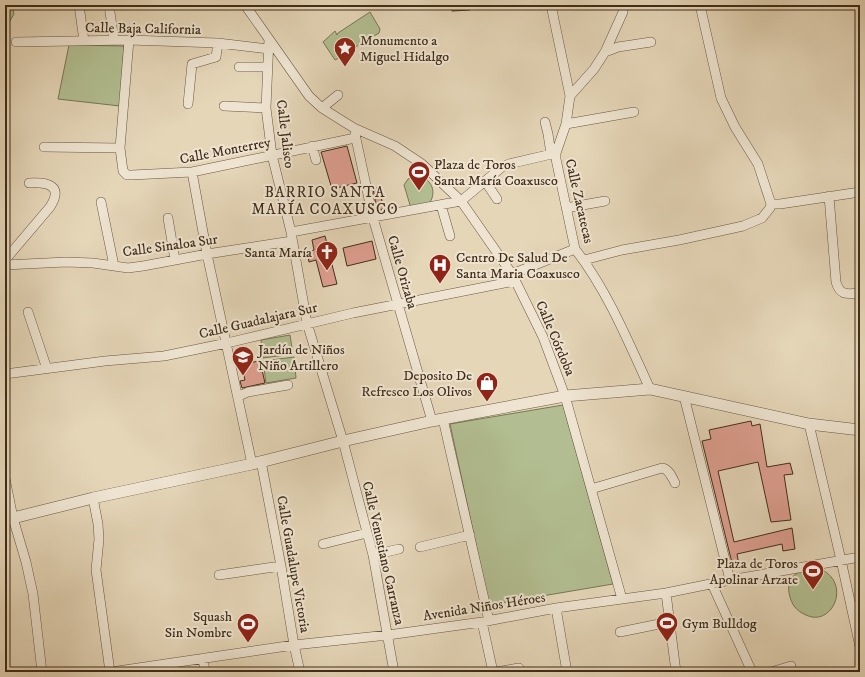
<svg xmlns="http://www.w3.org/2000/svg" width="865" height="677" font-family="'IM FELL DW Pica',serif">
  <rect width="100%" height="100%" fill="#e5d6b8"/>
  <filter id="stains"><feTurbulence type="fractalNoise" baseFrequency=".005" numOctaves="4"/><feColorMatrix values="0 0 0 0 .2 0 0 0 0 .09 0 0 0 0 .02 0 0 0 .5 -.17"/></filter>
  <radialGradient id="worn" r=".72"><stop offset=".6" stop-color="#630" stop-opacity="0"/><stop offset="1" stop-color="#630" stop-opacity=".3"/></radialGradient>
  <path fill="#b2be91" stroke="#797655" d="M 5,5 L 12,5 L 14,14 L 5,29 Z
    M 370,12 L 380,29 L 379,33 L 349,51 L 347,51 L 347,54 L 335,60 L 323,42 L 335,31 L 337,35 L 338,33 Z
    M 69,45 L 124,46 L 120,106 L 58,99 Z
    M 417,176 C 432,178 438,193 428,205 L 412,206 L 410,205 L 404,185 L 408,179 Z
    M 290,335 L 293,354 L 263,358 L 261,340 Z
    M 294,357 L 296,378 L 266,383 L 263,361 Z
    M 563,405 L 613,584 L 489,605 L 450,424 Z
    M 818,568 C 853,581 833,628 806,615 C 801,613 797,610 794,606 C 787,595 785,577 800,572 C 805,570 812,569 818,568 Z"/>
  <path fill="#de9f90" stroke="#402d19" d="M 451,5 L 470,5 L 470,10 L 452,11 Z
    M 347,146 L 357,183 L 332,189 L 321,152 Z
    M 379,187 L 383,206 L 395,203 L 396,207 L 377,210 L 373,189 Z
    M 325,236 L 328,247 L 335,245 L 337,255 L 330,257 L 337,284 L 323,287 L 316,260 L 309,262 L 307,252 L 314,250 L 312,240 Z
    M 372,241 L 376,259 L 347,266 L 343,248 Z
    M 260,361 L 265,383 L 242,388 L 240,381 L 245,380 L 241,364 Z
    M 751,421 L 752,426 L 760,424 L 767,467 L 790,463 L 793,474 L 784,475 L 791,520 L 771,522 L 758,462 L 718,471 L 734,542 L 792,528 L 795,549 L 783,551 L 782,544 L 737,554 L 739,565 L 733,567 L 702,441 L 711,439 L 709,430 Z"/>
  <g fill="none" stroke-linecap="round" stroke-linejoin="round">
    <g stroke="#695741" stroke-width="10">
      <path id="minor" d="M 79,5 L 84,41
        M 109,5 L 114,40
        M 245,5 L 309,96 L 322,108 L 341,120 L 354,128 L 395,146 L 422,164 L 461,201 L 512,274 L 543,337 L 565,396 L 622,599
        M 551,5 L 570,96 L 566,124 L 556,153 L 556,159 L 575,249 C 607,290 628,341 650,389
        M 269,39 L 266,108 L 272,155 L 291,232 L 307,323 L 343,441 L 373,555 L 394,672
        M 129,40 L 120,148 L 123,171 L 127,175 L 132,175 L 192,172 L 355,138
        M 16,42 L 129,40 L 218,43 L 269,49
        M 605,52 L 618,47 L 651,42
        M 239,67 L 267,67
        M 570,96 L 594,69 L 605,52 L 623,12
        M 188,104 L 192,64 L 216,57 L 218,43
        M 224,106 L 266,108
        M 322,108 L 338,95
        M 545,122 L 548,134 L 551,154
        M 566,124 L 634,112
        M 355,134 L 373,218 L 432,421
        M 312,146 L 316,160
        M 44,147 L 120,148
        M 192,172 L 207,254 L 252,464
        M 485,181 L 497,199
        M 829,196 L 836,282 C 840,296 847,294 860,293
        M 101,202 L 114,266
        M 771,204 L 780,204 L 860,192
        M 441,205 L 450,236
        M 566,208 L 605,201
        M 168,218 L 175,260
        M 291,232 L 461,201 L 502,167 L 509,164 L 556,153
        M 5,260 L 50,207 C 64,185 47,182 29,183
        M 584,260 L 622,250 L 679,240 L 743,226 L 762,218 L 770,208 L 771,204 L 758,164 L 735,127 L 721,98 L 700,5
        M 5,265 L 66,262 L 93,263 L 128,268 L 143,266 L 207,254 L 292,241
        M 512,274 L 575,249
        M 28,312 L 47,369
        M 5,374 L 105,361 L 164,356 L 227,343 L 353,313 L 515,281
        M 239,396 L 248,392 L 288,385
        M 684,396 L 730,580
        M 443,419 L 489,621
        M 809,424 L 841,560 L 860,647
        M 261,461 L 281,566 L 294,645 L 300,672
        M 5,478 L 13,518 L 26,562 L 33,594 L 42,672
        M 591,489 L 662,468 C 669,469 672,477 675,483
        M 93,498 L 98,524 L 99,539 L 96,570 L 110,672
        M 323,544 L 367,533
        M 420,547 L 470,535
        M 373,555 L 399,549
        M 219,575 L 281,566
        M 712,584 L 752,672
        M 666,593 L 676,672
        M 556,608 L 567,672
        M 482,622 L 493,672
        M 620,632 L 669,622
        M 203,658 L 205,672
        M 111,672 L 294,645 L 388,635 L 482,622 L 556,608 L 666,593 L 730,580 L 860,557
        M 496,672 L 519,668
        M 771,672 L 791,666"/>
    </g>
    <g stroke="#695741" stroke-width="12">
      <path id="tertiary" d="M 5,520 L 93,498 L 252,464 L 343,441 L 432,421 L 565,396 L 650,389 L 809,424 L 860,430"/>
    </g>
    <use href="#minor" stroke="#eee4d1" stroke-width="9"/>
    <use href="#tertiary" stroke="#eee4d1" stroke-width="11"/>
  </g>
  <defs>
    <g id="sight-pin" transform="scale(1.15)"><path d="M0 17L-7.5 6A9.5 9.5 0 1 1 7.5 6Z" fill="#8f2418" stroke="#eee4d1"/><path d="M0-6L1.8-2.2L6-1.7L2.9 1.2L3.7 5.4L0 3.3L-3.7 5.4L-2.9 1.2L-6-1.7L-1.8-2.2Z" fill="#fff"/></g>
    <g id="stadium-pin" transform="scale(1.15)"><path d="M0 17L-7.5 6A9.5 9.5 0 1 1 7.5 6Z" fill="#8f2418" stroke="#eee4d1"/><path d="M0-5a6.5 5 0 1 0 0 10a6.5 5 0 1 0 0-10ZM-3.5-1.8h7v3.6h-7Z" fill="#fff"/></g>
    <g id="church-pin" transform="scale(1.15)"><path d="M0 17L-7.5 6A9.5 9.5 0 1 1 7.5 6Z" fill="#8f2418" stroke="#eee4d1"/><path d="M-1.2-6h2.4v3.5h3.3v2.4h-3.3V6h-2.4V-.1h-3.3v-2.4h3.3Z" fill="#fff"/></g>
    <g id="hospital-pin" transform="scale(1.15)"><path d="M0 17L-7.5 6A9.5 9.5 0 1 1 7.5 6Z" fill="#8f2418" stroke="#eee4d1"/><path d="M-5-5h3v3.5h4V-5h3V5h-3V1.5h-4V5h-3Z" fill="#fff"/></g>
    <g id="school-pin" transform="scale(1.15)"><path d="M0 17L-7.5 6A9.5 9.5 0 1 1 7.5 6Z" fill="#8f2418" stroke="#eee4d1"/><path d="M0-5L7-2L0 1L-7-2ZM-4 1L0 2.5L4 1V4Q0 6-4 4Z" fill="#fff"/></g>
    <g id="shop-pin" transform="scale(1.15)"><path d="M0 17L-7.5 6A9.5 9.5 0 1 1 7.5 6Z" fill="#8f2418" stroke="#eee4d1"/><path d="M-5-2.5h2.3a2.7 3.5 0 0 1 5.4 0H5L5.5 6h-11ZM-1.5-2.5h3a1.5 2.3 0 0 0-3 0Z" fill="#fff"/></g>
  </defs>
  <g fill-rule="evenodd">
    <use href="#sight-pin" x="345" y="48"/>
    <use href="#stadium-pin" x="419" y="172"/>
    <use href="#church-pin" x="327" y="252"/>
    <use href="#hospital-pin" x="440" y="265"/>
    <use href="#school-pin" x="243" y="357"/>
    <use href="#shop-pin" x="487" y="383"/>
    <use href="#stadium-pin" x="813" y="571"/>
    <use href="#stadium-pin" x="667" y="623"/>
    <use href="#stadium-pin" x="248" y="624"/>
  </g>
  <g text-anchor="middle" stroke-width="4" stroke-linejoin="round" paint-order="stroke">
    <g font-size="14" fill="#402d19" stroke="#eee4d1">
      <text transform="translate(143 28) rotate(1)" y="5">Calle Baja California</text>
      <text transform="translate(286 134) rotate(83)" y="5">Calle Jalisco</text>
      <text transform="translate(225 150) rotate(-11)" y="5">Calle Monterrey</text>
      <text transform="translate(580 201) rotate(77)" y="5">Calle Zacatecas</text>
      <text transform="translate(170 245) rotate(-8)" y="5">Calle Sinaloa Sur</text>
      <text transform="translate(403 272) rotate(74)" y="5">Calle Orizaba</text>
      <text transform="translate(258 320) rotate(-13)" y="5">Calle Guadalajara Sur</text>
      <text transform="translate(556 338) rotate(67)" y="5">Calle Córdoba</text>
      <text transform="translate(384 553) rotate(77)" y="5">Calle Venustiano Carranza</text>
      <text transform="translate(294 564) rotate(80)" y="5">Calle Guadalupe Victoria</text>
      <text transform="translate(484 606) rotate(-9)" y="5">Avenida Niños Héroes</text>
    </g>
    <g font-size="14" fill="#402d19" stroke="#eee4d1" text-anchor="start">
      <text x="360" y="45">Monumento a<tspan x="360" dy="16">Miguel Hidalgo</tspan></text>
      <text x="434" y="169">Plaza de Toros<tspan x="434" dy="16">Santa María Coaxusco</tspan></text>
      <text x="312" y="257" text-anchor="end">Santa María</text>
      <text x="456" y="262">Centro De Salud De<tspan x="456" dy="16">Santa Maria Coaxusco</tspan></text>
      <text x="258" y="354">Jardín de Niños<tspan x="258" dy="16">Niño Artillero</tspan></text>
      <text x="472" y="380" text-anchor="end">Deposito De<tspan x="472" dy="16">Refresco Los Olivos</tspan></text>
      <text x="798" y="568" text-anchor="end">Plaza de Toros<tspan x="798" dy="16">Apolinar Arzate</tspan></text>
      <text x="232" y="621" text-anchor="end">Squash<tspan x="232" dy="16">Sin Nombre</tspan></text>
      <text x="682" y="628">Gym Bulldog</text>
    </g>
    <g font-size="15" letter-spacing="1" fill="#402d19" stroke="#eee4d1">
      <text x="325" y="197">BARRIO SANTA<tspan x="325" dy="17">MARÍA COAXUSCO</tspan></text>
    </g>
  </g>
  <rect width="865" height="677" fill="none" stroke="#e5d6b8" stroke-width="20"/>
  <rect x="6" y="6" width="853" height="665" fill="none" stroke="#402d19" stroke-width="2"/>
  <rect x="10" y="10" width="845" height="657" fill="none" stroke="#402d19"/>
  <rect width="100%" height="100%" filter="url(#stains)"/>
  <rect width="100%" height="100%" fill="url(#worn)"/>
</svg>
